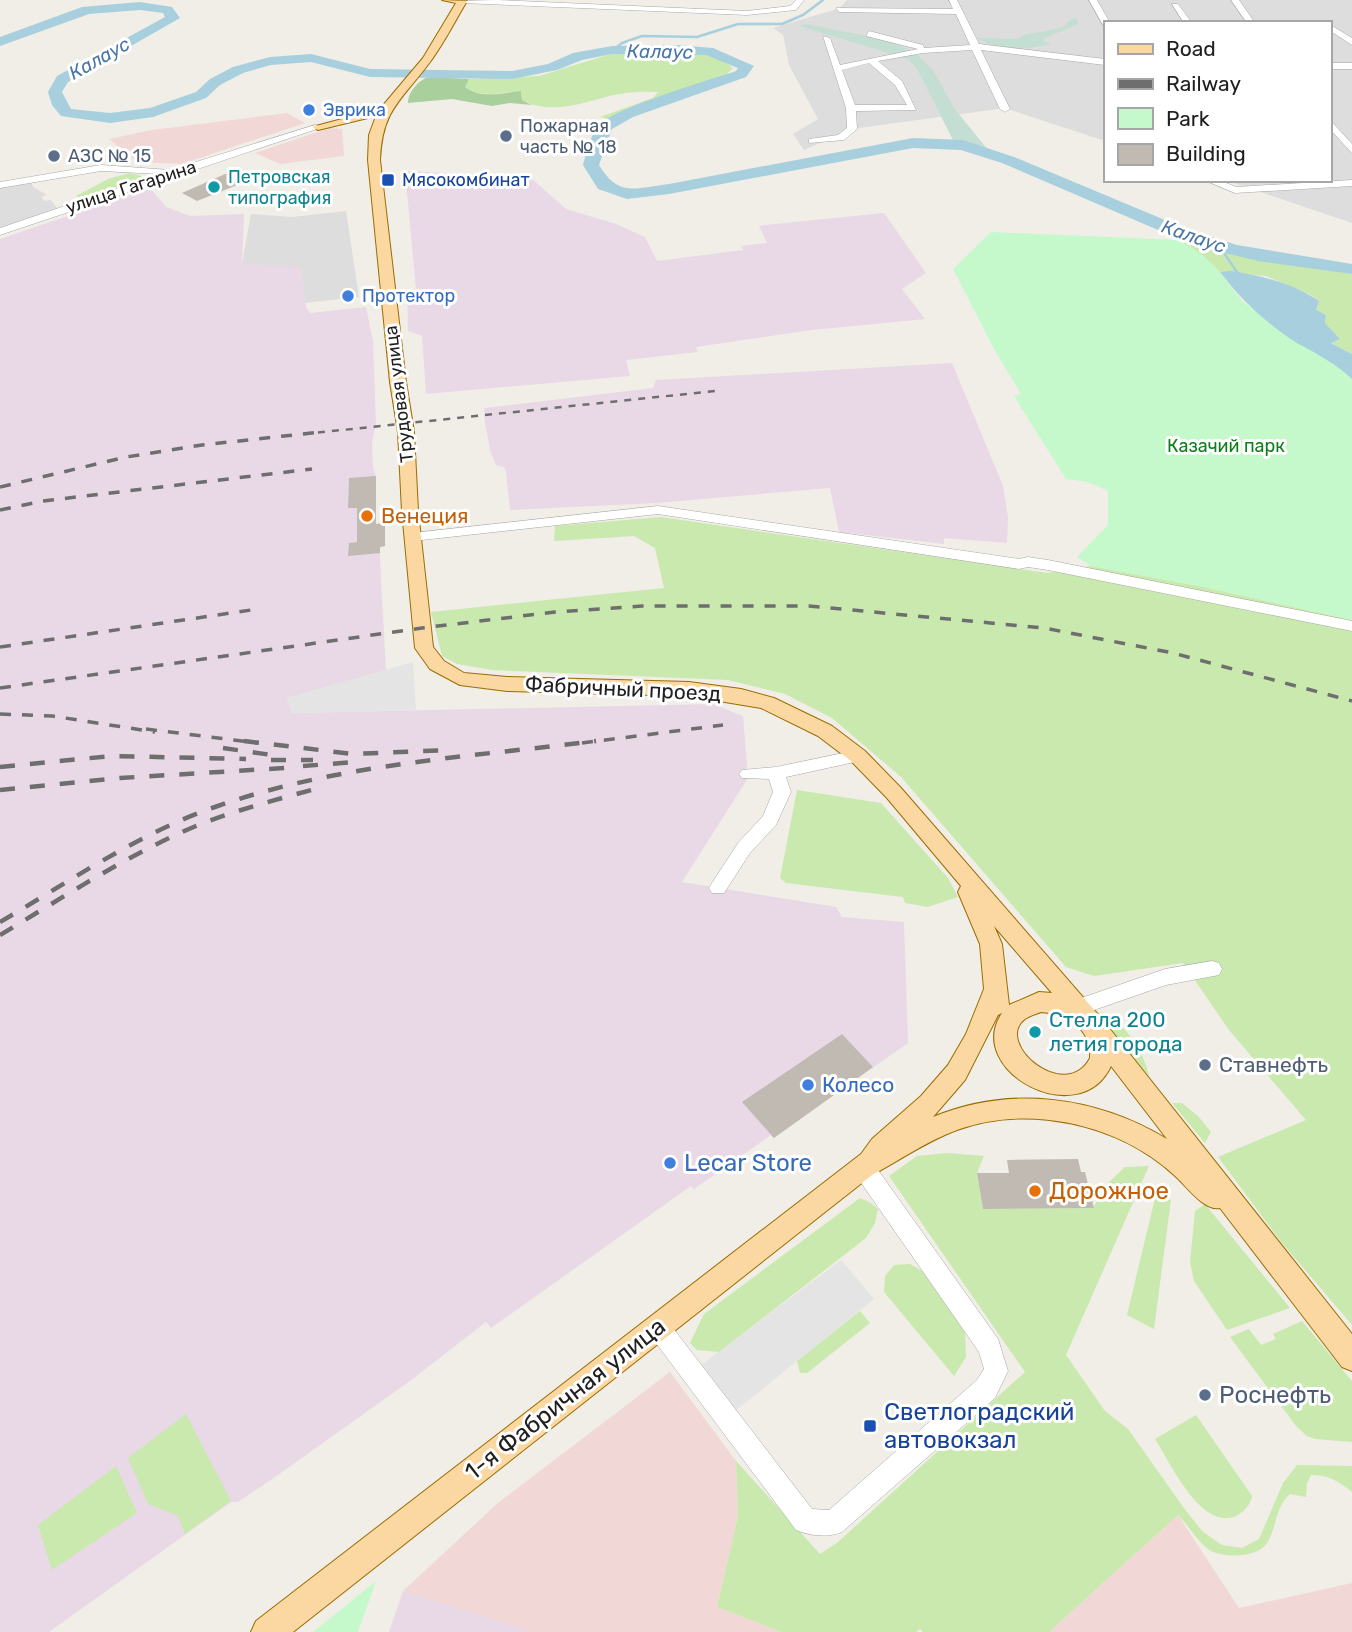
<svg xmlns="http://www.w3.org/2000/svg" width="1352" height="1632" font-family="Rubik,sans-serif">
  <rect width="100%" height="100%" fill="#f0eee7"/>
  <path fill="#dedddd" d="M 847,0 L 1352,0 L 1352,223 L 1225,180 L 1329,180 L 1329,23 L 1105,23 L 1105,141 L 1005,108 L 852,129 L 804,150 L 793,134 L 818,119 L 789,65 L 783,35 L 773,28 L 840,8 Z
    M 31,180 L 33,187 L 47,195 L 41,197 L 44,201 L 51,200 L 59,211 L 0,232 L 0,188 Z
    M 346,211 L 359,297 L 304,303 L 242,264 L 251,214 L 292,217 Z"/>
  <path fill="#f1d8d6" d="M 287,113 L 305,123 L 182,164 L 137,162 L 109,139 L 152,130 Z
    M 329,128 L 342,129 L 344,156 L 280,164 L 255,153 Z
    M 670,1372 L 736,1461 L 738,1516 L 717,1607 L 781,1632 L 533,1632 L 403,1591 L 499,1502 Z
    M 1178,1515 L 1239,1608 L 1352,1583 L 1352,1632 L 1049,1632 Z"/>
  <path fill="#e9d9e6" d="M 405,171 L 530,177 L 566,209 L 616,224 L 645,237 L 657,261 L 743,250 L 741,246 L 767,243 L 759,226 L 765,225 L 884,213 L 926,273 L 902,289 L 925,319 L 812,330 L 696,347 L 698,352 L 626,360 L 630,376 L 426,394 L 422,336 L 408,331 L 407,290 L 416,289 Z
    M 150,188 L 166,207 L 190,216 L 244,214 L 242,264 L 301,267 L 306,307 L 310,313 L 366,307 L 373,341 L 376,424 L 372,441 L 373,469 L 376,476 L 376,524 L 385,523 L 385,546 L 380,548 L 380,561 L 386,670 L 287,698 L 292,713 L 713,704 L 743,716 L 748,778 L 682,882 L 836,907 L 842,917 L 904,922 L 908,1043 L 773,1138 L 771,1135 L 694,1189 L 691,1186 L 491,1328 L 486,1322 L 410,1381 L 275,1477 L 238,1502 L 231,1502 L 49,1632 L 0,1632 L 0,239 Z
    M 952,363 L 1003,486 L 1008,517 L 1007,543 L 944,538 L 944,544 L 849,533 L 840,536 L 830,488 L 656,503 L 510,510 L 506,472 L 504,467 L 496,465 L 490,450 L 485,422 L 484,408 L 653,388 L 656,380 Z
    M 403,1591 L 454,1607 L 533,1632 L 389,1632 Z"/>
  <path fill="#c9e9ae" d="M 649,52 C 674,52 713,49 733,68 L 725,76 L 608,119 L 600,117 L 653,98 L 658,92 C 645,91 626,92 614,95 C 583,102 553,116 522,100 L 521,91 C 503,93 480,98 464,87 L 469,79 L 539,76 L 611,54 Z
    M 130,173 L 145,177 L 80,199 L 76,196 L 108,179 Z
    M 1179,240 L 1261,261 L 1279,261 L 1352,274 L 1352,354 L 1330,342 L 1339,338 L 1325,323 L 1326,315 L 1316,311 L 1319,301 L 1309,294 L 1266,276 L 1220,272 L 1201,254 Z
    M 661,517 L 1047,573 L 1091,566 L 1199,586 L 1352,620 L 1352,1325 L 1282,1243 L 1218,1157 L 1306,1120 L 1229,1030 L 1183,963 L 1094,976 L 1066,967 L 901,777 L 832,718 L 785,694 L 728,680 L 492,670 L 457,664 L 442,656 L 431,612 L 664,588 L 655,548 L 634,536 L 554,541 L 555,526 Z
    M 797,790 L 881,803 L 948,878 L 958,897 L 928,907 L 905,903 L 903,897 L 786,883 L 780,878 Z
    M 1101,1012 C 1121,1016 1146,1056 1149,1076 L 1095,1015 Z
    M 1172,1103 L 1182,1103 L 1198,1116 L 1211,1132 L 1205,1143 Z
    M 948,1153 L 984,1156 L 977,1173 L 983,1209 L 1093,1208 L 1107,1184 L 1125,1167 L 1149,1166 L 1066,1355 L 1105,1411 L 1128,1429 L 1186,1511 L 1203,1532 L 1222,1545 L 1242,1548 L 1259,1539 L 1283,1483 L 1297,1465 L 1352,1466 L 1352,1492 C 1338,1481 1329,1475 1311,1475 L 1307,1483 L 1306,1497 L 1290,1494 C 1275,1507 1277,1527 1267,1543 C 1257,1558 1226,1558 1211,1551 C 1199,1544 1188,1525 1178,1515 L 1049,1632 L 923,1632 L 920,1629 L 916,1632 L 781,1632 L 717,1607 L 738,1516 L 736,1461 L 820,1554 L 838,1542 L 1025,1372 L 889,1176 L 917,1156 Z
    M 1156,1194 L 1171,1200 L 1154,1329 L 1127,1315 Z
    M 860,1198 L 871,1203 L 878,1209 L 875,1223 L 866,1238 L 719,1352 L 697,1350 L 690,1343 L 704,1314 Z
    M 1205,1204 L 1290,1308 L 1227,1330 L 1194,1281 L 1190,1262 L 1195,1211 Z
    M 910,1264 L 929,1275 L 948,1298 L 965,1332 L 966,1357 L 954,1376 L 884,1292 L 885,1276 L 894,1265 Z
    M 860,1311 L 870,1323 L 807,1373 L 800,1373 L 797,1361 Z
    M 1302,1321 L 1352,1381 L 1352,1442 L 1315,1439 L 1307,1436 L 1296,1426 L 1230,1337 L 1249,1329 L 1261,1345 L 1276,1339 L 1273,1334 Z
    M 186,1414 L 231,1501 L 185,1534 L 178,1516 L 148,1504 L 128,1458 Z
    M 1196,1415 L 1252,1496 C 1251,1504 1244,1512 1236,1516 C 1201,1531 1170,1462 1155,1439 Z
    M 116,1466 L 137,1513 L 52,1570 L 38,1525 Z"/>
  <path fill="#a9cf9c" d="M 428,77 L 469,79 L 465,87 C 480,99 503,93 521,91 L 522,100 L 532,105 L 510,103 L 492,106 L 452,99 L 408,103 C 408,92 418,81 428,77 Z"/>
  <path fill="#c4ded3" d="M 1073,18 L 1078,19 L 1078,24 L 1045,38 L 1043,41 L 1051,44 C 1028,50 997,51 977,38 L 1017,39 L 1024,35 L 1061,28 Z
    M 805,24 L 888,40 L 915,53 L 933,70 L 954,108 L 988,150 L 954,142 L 917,69 L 908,59 L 799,26 Z"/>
  <path fill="#c5f9cb" d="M 991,232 L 1179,240 L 1201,254 L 1220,272 L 1243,302 L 1340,367 L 1352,379 L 1352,620 L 1199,586 L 1091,566 L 1077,557 L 1108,525 L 1108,491 L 1088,482 L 1066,479 L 1014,396 L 1021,394 L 994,349 L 953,269 Z
    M 376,1581 L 358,1632 L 313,1632 Z"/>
  <path fill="#e4e4e4" d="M 413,662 L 416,710 L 292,713 L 287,698 Z
    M 841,1260 L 874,1299 L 735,1411 L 701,1365 Z"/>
  <path fill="#a8cfdd" d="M 1231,271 C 1263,276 1292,283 1319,301 L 1316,310 L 1326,315 L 1325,323 L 1340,339 L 1331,343 L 1352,354 L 1352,379 C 1335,363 1317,354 1297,343 C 1267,324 1241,300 1220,272 Z"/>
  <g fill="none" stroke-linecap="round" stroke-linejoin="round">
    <path stroke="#a8cfdd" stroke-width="2.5" d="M 613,50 L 622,43 L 642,36 L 697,37 L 738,24 L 782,24 L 803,15 L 823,0
      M 1218,244 L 1241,278"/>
    <path fill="#a8cfdd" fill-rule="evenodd" d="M 140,2 L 172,7 L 180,18 L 68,82 L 62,92 L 71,109 L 110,113 L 150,108 L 196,92 L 210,79 L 233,67 L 270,57 L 311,54 L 370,69 L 512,71 L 548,64 L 573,53 L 612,46 L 677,45 L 713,48 L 754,66 L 746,77 L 633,117 L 612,129 L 599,165 C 619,198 635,188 669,184 L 913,138 L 963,140 L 1014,157 L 1184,228 L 1237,245 L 1352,264 L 1352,274 L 1258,261 L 1225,253 L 1172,236 L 1002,163 L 961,150 L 913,148 L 669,194 L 627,199 L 598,189 L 583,165 C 587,151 590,136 599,125 C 614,108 710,80 736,71 L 738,68 L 706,55 L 612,54 L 582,60 L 557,70 L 512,79 L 370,77 L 311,62 L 271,65 L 243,73 L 220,85 L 206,98 L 153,117 L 110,123 L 61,116 L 52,105 L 48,92 L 57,76 L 165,17 L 163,13 L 140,10 L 89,14 L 0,46 L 0,37 L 82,7 Z"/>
  </g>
  <path fill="#c1bab3" d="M 232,171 L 250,180 L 197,201 L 182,193 Z
    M 376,476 L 376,524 L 385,523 L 385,546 L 380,547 L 380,553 L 348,556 L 349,543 L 357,542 L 357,508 L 348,508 L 349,478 Z
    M 842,1034 L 873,1067 L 774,1138 L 742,1102 Z
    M 1078,1159 L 1081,1172 L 1085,1172 L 1094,1208 L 983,1209 L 977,1173 L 1009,1173 L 1007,1160 Z"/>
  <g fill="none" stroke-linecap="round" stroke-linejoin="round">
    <g stroke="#a7a7a7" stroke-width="1">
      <path id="minor" d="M 496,0 L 747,11 L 790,6 L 796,0 L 804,0 L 796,10 L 747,15 L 462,3 L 458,1 Z
        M 949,0 L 957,0 L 979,44 L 1105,59 L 1105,65 L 981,50 L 1010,109 L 1005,112 L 1000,109 L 972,50 L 923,53 L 878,61 L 902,81 L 916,110 L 856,111 L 857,129 L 844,140 L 809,143 L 809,139 L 838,135 L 847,128 L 846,108 L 823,36 L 830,38 L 840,65 L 918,49 L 866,36 L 869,31 L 923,45 L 924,48 L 970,45 L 956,14 L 839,12 L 836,8 L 953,9 ZM 869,63 L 895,85 L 907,105 L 855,105 L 842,70 Z
        M 1089,0 L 1097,0 L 1110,23 L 1103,25 Z
        M 1231,0 L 1239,0 L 1255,23 L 1247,23 Z
        M 1172,4 L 1178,4 L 1192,23 L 1184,23 Z
        M 1329,24 L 1352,38 L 1352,45 L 1329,30 Z
        M 1329,63 L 1352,63 L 1352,69 L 1329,69 Z
        M 1329,119 L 1352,144 L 1352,153 L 1329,128 Z
        M 315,125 L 323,127 L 0,235 L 0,228 L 159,174 L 101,171 L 0,188 L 0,182 L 101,165 L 170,170 Z
        M 1204,180 L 1219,180 L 1236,187 L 1352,180 L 1352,186 L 1235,193 Z
        M 658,506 L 1019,559 L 1028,557 L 1048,560 L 1352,621 L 1352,631 L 1048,570 L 1028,567 L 1019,569 L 658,514 L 413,541 L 406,537 L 413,533 Z
        M 858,750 L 864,752 L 866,756 L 864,760 L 786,777 L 791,792 L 776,825 L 750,853 L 724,893 L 712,893 L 709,888 L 712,883 L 738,843 L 763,816 L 773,792 L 769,779 L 742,778 L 739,774 L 742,770 L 776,767 Z
        M 1212,961 L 1219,963 L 1222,969 L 1219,975 L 1166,985 L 1077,1016 L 1070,1014 L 1067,1008 L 1070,1002 L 1165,969 Z
        M 863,1157 L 871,1160 L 998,1339 L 1008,1371 L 995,1398 L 842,1532 C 828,1538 810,1536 796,1530 L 650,1335 L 646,1327 L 650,1319 L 658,1315 L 666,1319 L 812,1509 L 829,1510 L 977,1380 L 984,1369 L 979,1352 L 855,1174 L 852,1167 L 855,1160 Z"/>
    </g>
    <g stroke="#9a6d02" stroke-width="2">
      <path id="major" d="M 442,0 L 467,1 C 455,21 444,43 430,62 C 402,100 382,109 380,160 L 406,382 L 414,432 L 418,511 L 433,647 L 444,661 L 464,673 L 507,677 L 689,682 L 741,689 L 774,698 L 832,726 L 865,751 L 901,788 L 1102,1019 L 1352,1334 L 1352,1371 L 1342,1367 L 1220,1208 C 1203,1211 1186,1185 1174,1175 C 1118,1124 1029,1104 957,1130 C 927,1141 900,1160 872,1175 L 293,1632 L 251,1632 L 256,1621 L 861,1154 L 872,1139 L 921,1096 L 948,1065 L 966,1034 L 984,989 L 980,944 L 958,892 L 961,886 L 887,798 L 851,761 L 818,736 L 761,708 L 689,696 L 507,691 L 460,685 L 430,669 L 415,648 L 402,511 L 398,432 L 390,382 L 368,160 L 369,135 L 376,116 L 318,130 L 312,127 L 380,109 L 423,58 L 456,3 ZM 994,926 L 1052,993 L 1039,992 L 1009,1005 L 1002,944 ZM 1041,1012 C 1068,1014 1091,1028 1090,1058 C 1066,1104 993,1043 1025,1019 C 1029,1016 1036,1014 1041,1012 ZM 1002,1013 C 963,1071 1080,1133 1111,1066 L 1167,1139 C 1096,1096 1010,1085 933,1117 L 965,1080 L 998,1015 Z"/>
    </g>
    <use href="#minor" fill="#fff" fill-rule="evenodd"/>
    <use href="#major" fill="#fbd7a1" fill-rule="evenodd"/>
    <path stroke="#6e6e6e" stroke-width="2.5" stroke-dasharray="7 7" stroke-linecap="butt" d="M 304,434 L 715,391"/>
    <path stroke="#6e6e6e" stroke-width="3.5" stroke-dasharray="11 11" stroke-linecap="butt" d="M 0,487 L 126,457 L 202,445 L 321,432
      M 0,510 L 43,501 L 312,469
      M 0,647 L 258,609
      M 0,688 L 422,628 L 555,612 L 642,606 L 809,606 L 1044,628 L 1173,653 L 1352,701
      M 0,714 L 52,716 L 155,732
      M 146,729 L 258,743
      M 582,743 L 723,725"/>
    <path stroke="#6e6e6e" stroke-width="4.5" stroke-dasharray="15 15" stroke-linecap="butt" d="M 244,741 L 353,754 L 449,750
      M 223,748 L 279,756
      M 271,760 L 313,760
      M 303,766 L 356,762
      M 0,767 L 111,756 L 246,759
      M 0,790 L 120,778 L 285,768
      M 0,922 C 69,882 139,833 215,807 C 336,764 469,757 596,741
      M 0,935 C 64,897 127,855 196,826 C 236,810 278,799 319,788"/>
  </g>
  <g fill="#3f7fe0" stroke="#fff" stroke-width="2.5">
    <circle cx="309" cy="110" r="7"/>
    <circle cx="348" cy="296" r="7"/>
    <circle cx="808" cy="1085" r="7"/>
    <circle cx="670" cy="1163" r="7"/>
  </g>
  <g fill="#5c6f8a" stroke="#fff" stroke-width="2.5">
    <circle cx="506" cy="136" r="7"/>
    <circle cx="54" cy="156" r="7"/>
    <circle cx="1205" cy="1065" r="7"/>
    <circle cx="1205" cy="1395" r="7"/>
  </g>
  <g fill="#1a4fb4" stroke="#fff" stroke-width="2.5">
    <rect x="381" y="173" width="14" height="14" rx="3.5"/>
    <rect x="863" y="1419" width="14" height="14" rx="3.5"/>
  </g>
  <g fill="#0f9aa8" stroke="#fff" stroke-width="2.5">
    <circle cx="214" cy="187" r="7"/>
    <circle cx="1035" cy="1032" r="7"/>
  </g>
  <g fill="#e8710a" stroke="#fff" stroke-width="2.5">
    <circle cx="367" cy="516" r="7"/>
    <circle cx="1035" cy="1191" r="7"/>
  </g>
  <g text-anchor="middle" stroke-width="6" stroke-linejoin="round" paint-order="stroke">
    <g font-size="18" fill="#366cbe" stroke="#fff" text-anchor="start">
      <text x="323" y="116">Эврика</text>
      <text x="362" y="302">Протектор</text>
    </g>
    <g font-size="18" fill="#4e5e75" stroke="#fff" text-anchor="start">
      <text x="520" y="132">Пожарная<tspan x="520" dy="21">часть № 18</tspan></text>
      <text x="68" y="162">АЗС № 15</text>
    </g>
    <g font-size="18" fill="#0d838f" stroke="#fff" text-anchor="start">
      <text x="228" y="183">Петровская<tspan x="228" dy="21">типография</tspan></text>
    </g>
    <g font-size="18" fill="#164399" stroke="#fff" text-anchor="start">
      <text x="402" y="186">Мясокомбинат</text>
    </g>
    <g font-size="18" fill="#202020" stroke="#fff">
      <text transform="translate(131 187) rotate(-18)" y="6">улица Гагарина</text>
      <text transform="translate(399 394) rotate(-97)" y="6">Трудовая улица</text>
    </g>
    <g font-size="18" fill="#0d7f1a" stroke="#fff">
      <text x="1226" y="452">Казачий парк</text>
    </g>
    <g font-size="19" font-style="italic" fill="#4a76a7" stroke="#fff">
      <text transform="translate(660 51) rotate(1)" y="7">Калаус</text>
      <text transform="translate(99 58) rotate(-29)" y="7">Калаус</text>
      <text transform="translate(1194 236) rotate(19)" y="7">Калаус</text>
    </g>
    <g font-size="21" fill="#c56008" stroke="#fff" text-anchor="start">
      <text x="381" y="523">Венеция</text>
    </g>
    <g font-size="21" fill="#202020" stroke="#fff">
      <text transform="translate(623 689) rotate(3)" y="7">Фабричный проезд</text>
    </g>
    <g font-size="21" fill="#0d838f" stroke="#fff" text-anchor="start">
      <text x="1049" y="1027">Стелла 200<tspan x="1049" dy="24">летия города</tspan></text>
    </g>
    <g font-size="21" fill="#4e5e75" stroke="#fff" text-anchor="start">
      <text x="1219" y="1072">Ставнефть</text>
    </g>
    <g font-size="21" fill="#366cbe" stroke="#fff" text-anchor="start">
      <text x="822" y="1092">Колесо</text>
    </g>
    <g font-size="24" fill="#366cbe" stroke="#fff" text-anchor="start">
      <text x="684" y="1171">Lecar Store</text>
    </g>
    <g font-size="24" fill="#c56008" stroke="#fff" text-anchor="start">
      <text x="1049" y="1199">Дорожное</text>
    </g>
    <g font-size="24" fill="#4e5e75" stroke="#fff" text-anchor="start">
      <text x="1219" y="1403">Роснефть</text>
    </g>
    <g font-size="24" fill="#202020" stroke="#fff">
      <text transform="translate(565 1399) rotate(-38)" y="8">1-я Фабричная улица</text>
    </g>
    <g font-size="24" fill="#164399" stroke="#fff" text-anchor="start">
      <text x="884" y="1420">Светлоградский<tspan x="884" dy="28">автовокзал</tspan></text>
    </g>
  </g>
  <rect x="1104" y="21" width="228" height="161" fill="#ffffff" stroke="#a6a6a6" stroke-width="2"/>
  <rect x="1118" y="44" width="35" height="10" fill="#fbd7a1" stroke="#a6a6a6" stroke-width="2"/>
  <text x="1166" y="56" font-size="21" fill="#202020">Road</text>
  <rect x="1118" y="79" width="35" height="10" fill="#6e6e6e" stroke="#a6a6a6" stroke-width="2"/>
  <text x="1166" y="91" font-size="21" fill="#202020">Railway</text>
  <rect x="1118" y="108" width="35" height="21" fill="#c5f9cb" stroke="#a6a6a6" stroke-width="2"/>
  <text x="1166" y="126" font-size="21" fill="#202020">Park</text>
  <rect x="1118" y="144" width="35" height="21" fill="#c1bab3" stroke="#a6a6a6" stroke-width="2"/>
  <text x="1166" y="161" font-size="21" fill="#202020">Building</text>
</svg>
